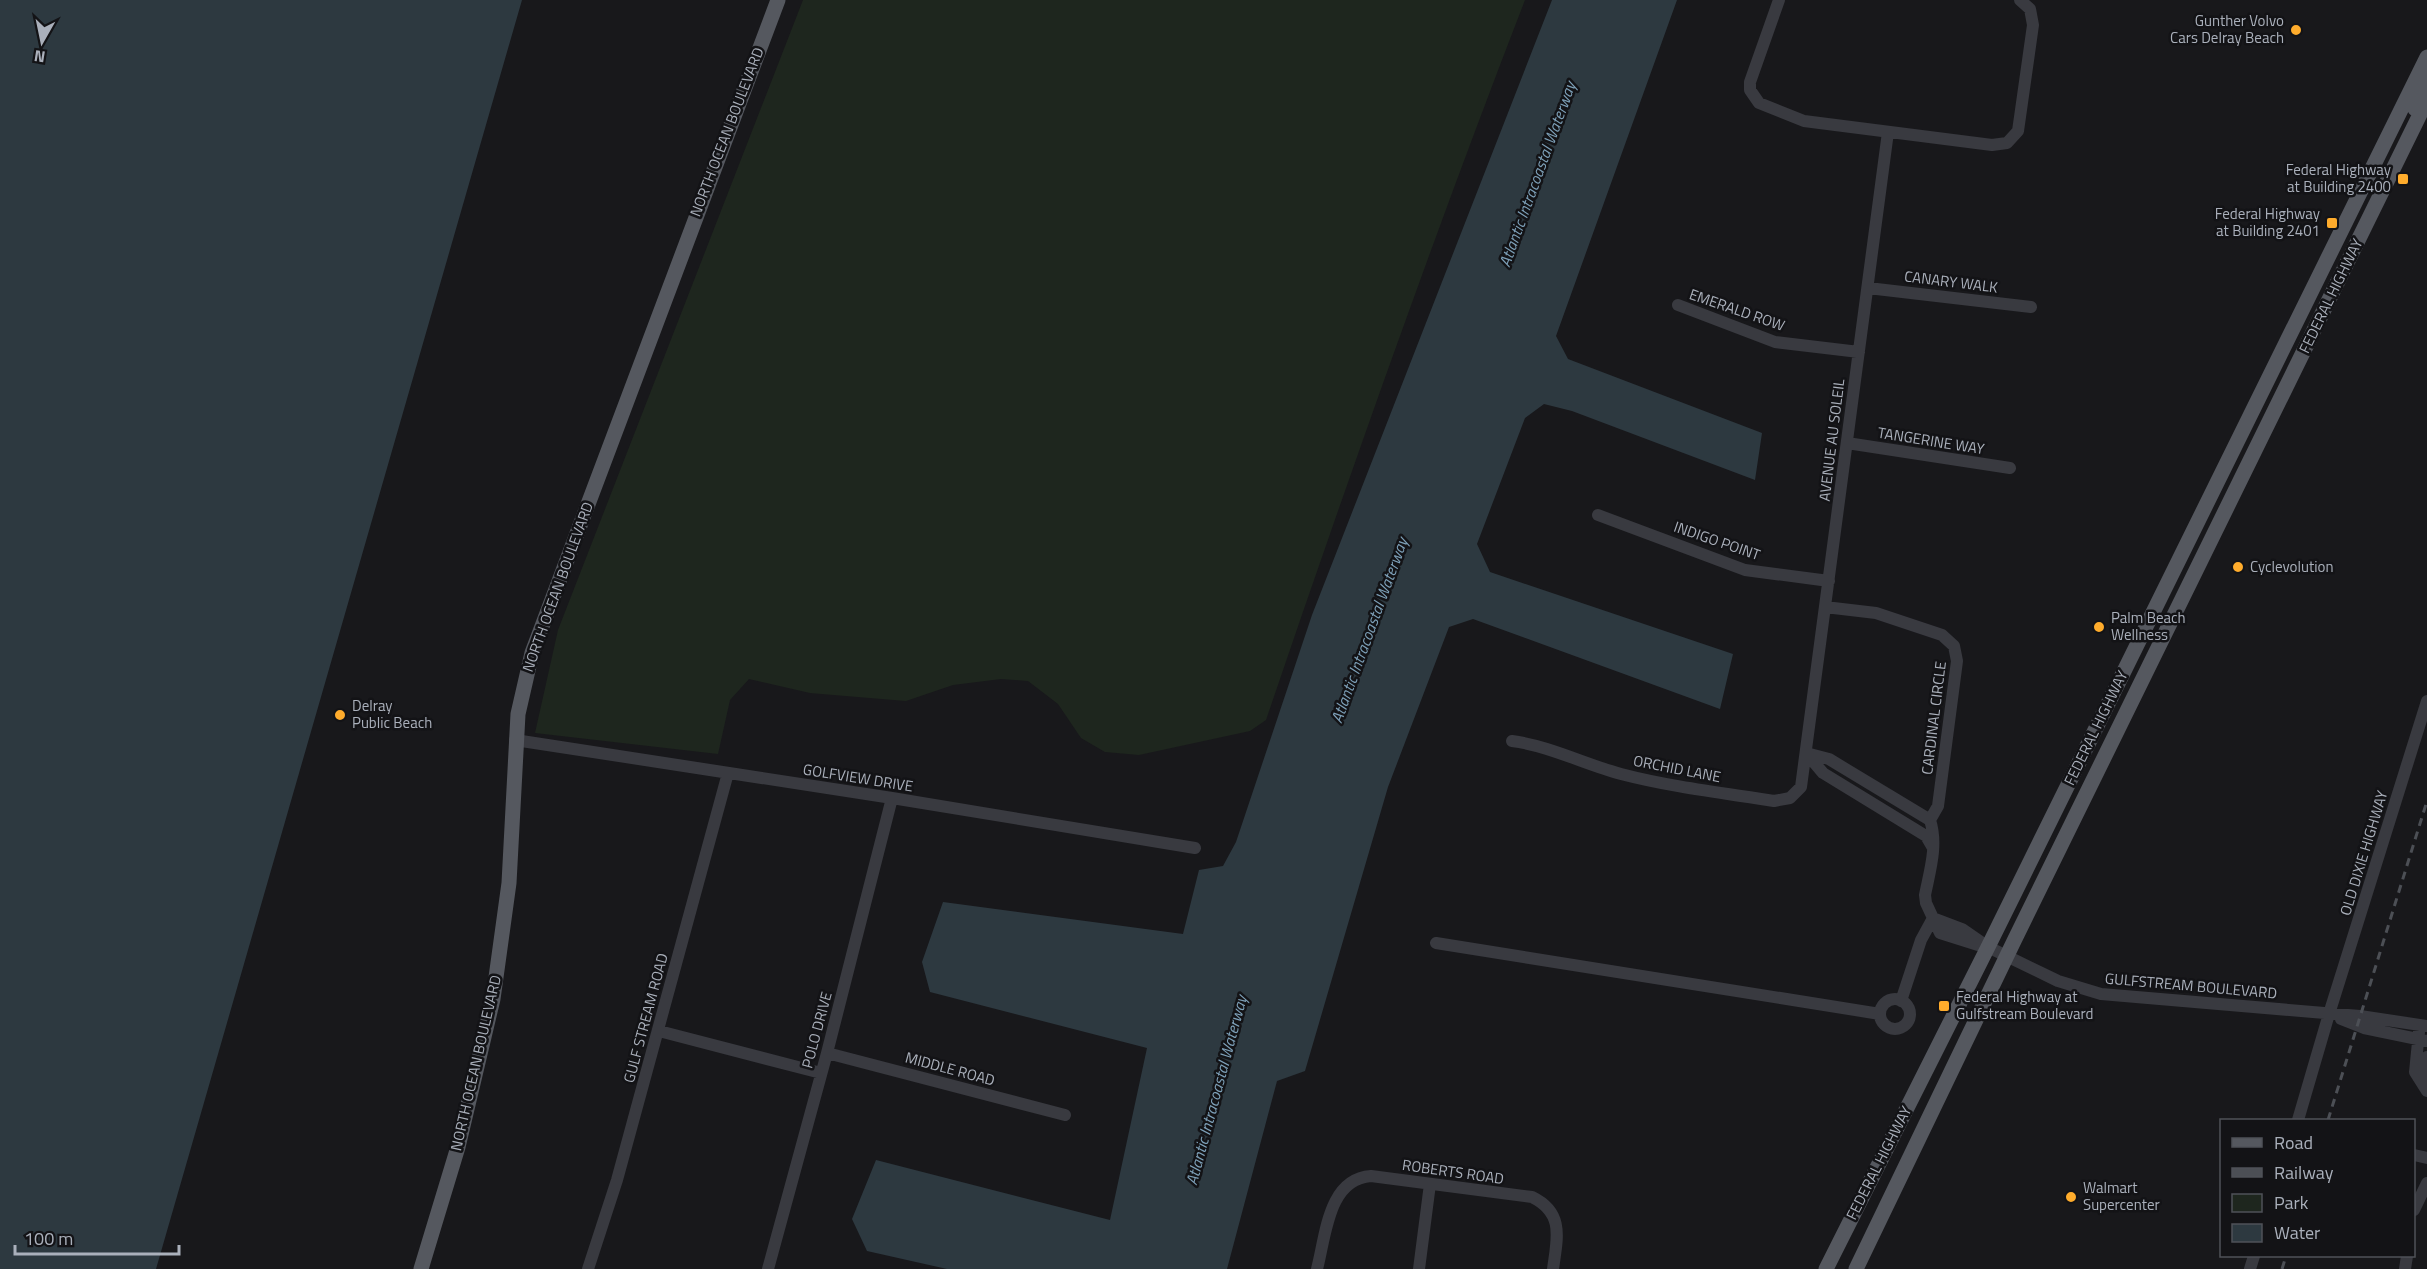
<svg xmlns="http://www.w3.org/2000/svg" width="2427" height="1269" font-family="'Titillium Web',sans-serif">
  <rect width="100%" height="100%" fill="#18181b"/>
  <path fill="#1e261e" d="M 803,0 L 1525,0 C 1433,238 1348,479 1266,720 L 1250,731 L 1139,755 L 1105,752 L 1081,738 L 1058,704 L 1028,681 L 1001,679 L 953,685 L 906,701 L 810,693 L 749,679 L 730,700 L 718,754 L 535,733 L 558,630 Z"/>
  <path fill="#2d3940" d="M 0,0 L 522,0 L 156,1269 L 0,1269 Z
    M 1552,0 L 1677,0 L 1556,336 L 1568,359 L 1762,433 L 1755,480 L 1572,411 L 1544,404 L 1525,418 L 1477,544 L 1490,572 L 1733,654 L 1720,709 L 1473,619 L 1449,627 L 1388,787 L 1305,1071 L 1277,1081 L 1227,1269 L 947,1269 L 867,1251 L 852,1219 L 876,1160 L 1110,1220 L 1147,1048 L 930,992 L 922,962 L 943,902 L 1183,934 L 1199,870 L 1223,866 L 1236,842 L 1312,615 Z"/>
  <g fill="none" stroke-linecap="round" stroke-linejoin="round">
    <path stroke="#393a40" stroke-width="12" d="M 1779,0 L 1750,82 L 1750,90 L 1759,103 L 1804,121 L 1992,145 L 2007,143 L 2018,131 L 2033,25 L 2030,9 L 2020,0
      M 1868,288 L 2031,307
      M 1678,305 L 1775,342 L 1859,352
      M 1847,443 L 2010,468
      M 1598,515 L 1745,570 L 1829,581
      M 1825,607 L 1876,613 L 1942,635 L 1954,646 L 1957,661 L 1938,806 L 1930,820
      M 515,740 L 892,798 L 1195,848
      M 1512,741 C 1550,746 1584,764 1621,774 C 1671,787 1723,793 1774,801 L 1790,798 L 1801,787 L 1888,132
      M 1806,753 L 1829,759 L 1930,820 C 1938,845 1930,870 1925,895 L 1926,903 L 1940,933 L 1978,945
      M 1806,753 L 1823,773 L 1926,836 L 1933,848
      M 1933,918 L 1962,929 L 1988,947 L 2058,981 L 2101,994 L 2360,1016 L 2427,1026
      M 1436,943 L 1880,1014
      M1880 1014a15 15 0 1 1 30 0a15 15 0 1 1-30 0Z
      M 1901,1001 L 1921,940 L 1933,918
      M 2341,1019 L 2364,1028 L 2427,1041
      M 659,1031 L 821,1073
      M 2419,1032 L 2415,1072 L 2427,1091
      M 827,1053 L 1065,1115
      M 2424,1086 L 2427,1057
      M 2298,1120 L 2329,1014 L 2427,701
      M 2414,1155 L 2427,1158
      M 2414,1210 L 2427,1183
      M 588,1269 L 617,1180 L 728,773
      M 768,1269 L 827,1053 L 892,798
      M 1317,1269 C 1326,1235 1328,1179 1371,1176 L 1532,1197 C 1565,1213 1557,1239 1553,1269
      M 1419,1269 L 1430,1184
      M 2250,1269 L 2254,1256
      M 2405,1269 L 2407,1256"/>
    <path stroke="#55585f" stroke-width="15" d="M 2415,109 C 2422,94 2427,81 2423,65
      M 421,1269 L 458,1147 L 493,999 L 509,883 L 518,714 L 532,653 L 778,0
      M 1826,1269 L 1988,947 L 2427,57
      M 1856,1269 L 2014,941 L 2427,100"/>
    <path stroke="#4c4f55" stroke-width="3" stroke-dasharray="8 6" stroke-linecap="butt" d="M 2328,1120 L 2427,801
      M 2282,1269 L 2286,1256"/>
  </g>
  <g fill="#ffac2c" stroke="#131316" stroke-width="2">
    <circle cx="2296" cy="30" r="6"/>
    <rect x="2397" y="173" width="12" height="12" rx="3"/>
    <rect x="2326" y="217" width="12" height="12" rx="3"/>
    <circle cx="2238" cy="567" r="6"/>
    <circle cx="2099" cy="627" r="6"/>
    <circle cx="340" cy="715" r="6"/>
    <rect x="1938" y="1000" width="12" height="12" rx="3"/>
    <circle cx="2071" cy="1197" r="6"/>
  </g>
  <g text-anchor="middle" stroke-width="5" stroke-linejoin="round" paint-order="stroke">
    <g font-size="15" fill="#aab0bb" stroke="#131316" text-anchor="start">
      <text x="2284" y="26" text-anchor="end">Gunther Volvo<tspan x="2284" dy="17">Cars Delray Beach</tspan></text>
      <text x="2391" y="175" text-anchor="end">Federal Highway<tspan x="2391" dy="17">at Building 2400</tspan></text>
      <text x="2320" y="219" text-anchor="end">Federal Highway<tspan x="2320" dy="17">at Building 2401</tspan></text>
      <text x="2250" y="572">Cyclevolution</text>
      <text x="2111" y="623">Palm Beach<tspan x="2111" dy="17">Wellness</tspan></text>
      <text x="352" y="711">Delray<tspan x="352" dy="17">Public Beach</tspan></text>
      <text x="1956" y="1002">Federal Highway at<tspan x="1956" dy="17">Gulfstream Boulevard</tspan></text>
      <text x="2083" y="1193">Walmart<tspan x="2083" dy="17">Supercenter</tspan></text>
    </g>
    <g font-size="15" fill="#aab0bb" stroke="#131316">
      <text transform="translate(727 132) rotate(-69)" y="5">NORTH OCEAN BOULEVARD</text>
      <text transform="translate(1951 282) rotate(7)" y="5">CANARY WALK</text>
      <text transform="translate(2331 296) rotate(-64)" y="5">FEDERAL HIGHWAY</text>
      <text transform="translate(1737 310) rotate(19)" y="5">EMERALD ROW</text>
      <text transform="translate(1832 440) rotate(-83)" y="5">AVENUE AU SOLEIL</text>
      <text transform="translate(1931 441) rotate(9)" y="5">TANGERINE WAY</text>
      <text transform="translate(1717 541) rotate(19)" y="5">INDIGO POINT</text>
      <text transform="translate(558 587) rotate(-70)" y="5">NORTH OCEAN BOULEVARD</text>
      <text transform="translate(1934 718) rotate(-83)" y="5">CARDINAL CIRCLE</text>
      <text transform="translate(2096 728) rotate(-64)" y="5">FEDERAL HIGHWAY</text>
      <text transform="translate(1677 769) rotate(11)" y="5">ORCHID LANE</text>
      <text transform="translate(858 778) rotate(9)" y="5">GOLFVIEW DRIVE</text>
      <text transform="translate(2364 853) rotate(-73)" y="5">OLD DIXIE HIGHWAY</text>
      <text transform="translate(2191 986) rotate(5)" y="5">GULFSTREAM BOULEVARD</text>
      <text transform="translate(646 1018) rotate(-75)" y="5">GULF STREAM ROAD</text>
      <text transform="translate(817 1030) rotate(-75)" y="5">POLO DRIVE</text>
      <text transform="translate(476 1063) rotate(-77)" y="5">NORTH OCEAN BOULEVARD</text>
      <text transform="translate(950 1069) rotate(15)" y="5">MIDDLE ROAD</text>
      <text transform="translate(1879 1163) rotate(-63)" y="5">FEDERAL HIGHWAY</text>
      <text transform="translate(1453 1172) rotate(8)" y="5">ROBERTS ROAD</text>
    </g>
    <g font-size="16" font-style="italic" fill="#7ea1b9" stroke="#131316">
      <text transform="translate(1537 174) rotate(-70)" y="6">Atlantic Intracoastal Waterway</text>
      <text transform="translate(1369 630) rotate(-70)" y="6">Atlantic Intracoastal Waterway</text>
      <text transform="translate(1216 1090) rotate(-75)" y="6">Atlantic Intracoastal Waterway</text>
    </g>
  </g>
  <rect x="2220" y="1119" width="195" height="138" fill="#131316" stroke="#4f5258" stroke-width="1.5"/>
  <rect x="2232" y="1138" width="30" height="9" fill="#55585f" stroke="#4f5258" stroke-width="1.5"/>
  <text x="2274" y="1149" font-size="18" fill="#aab0bb">Road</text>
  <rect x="2232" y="1168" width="30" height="9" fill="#4c4f55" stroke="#4f5258" stroke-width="1.5"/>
  <text x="2274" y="1179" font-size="18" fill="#aab0bb">Railway</text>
  <rect x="2232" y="1194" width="30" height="18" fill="#1e261e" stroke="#4f5258" stroke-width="1.5"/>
  <text x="2274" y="1209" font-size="18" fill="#aab0bb">Park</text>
  <rect x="2232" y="1224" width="30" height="18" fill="#2d3940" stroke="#4f5258" stroke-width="1.5"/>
  <text x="2274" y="1239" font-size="18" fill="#aab0bb">Water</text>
  <g transform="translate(42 42) rotate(189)" stroke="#131316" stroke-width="4.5" paint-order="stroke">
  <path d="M0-4.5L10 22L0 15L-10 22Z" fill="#aab0bb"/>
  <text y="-9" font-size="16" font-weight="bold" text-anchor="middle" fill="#aab0bb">N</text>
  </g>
  <path d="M15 1245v9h164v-9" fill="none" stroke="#aab0bb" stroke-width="3"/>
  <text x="24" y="1245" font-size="18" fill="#aab0bb" stroke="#131316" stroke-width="4.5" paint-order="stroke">100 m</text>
</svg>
